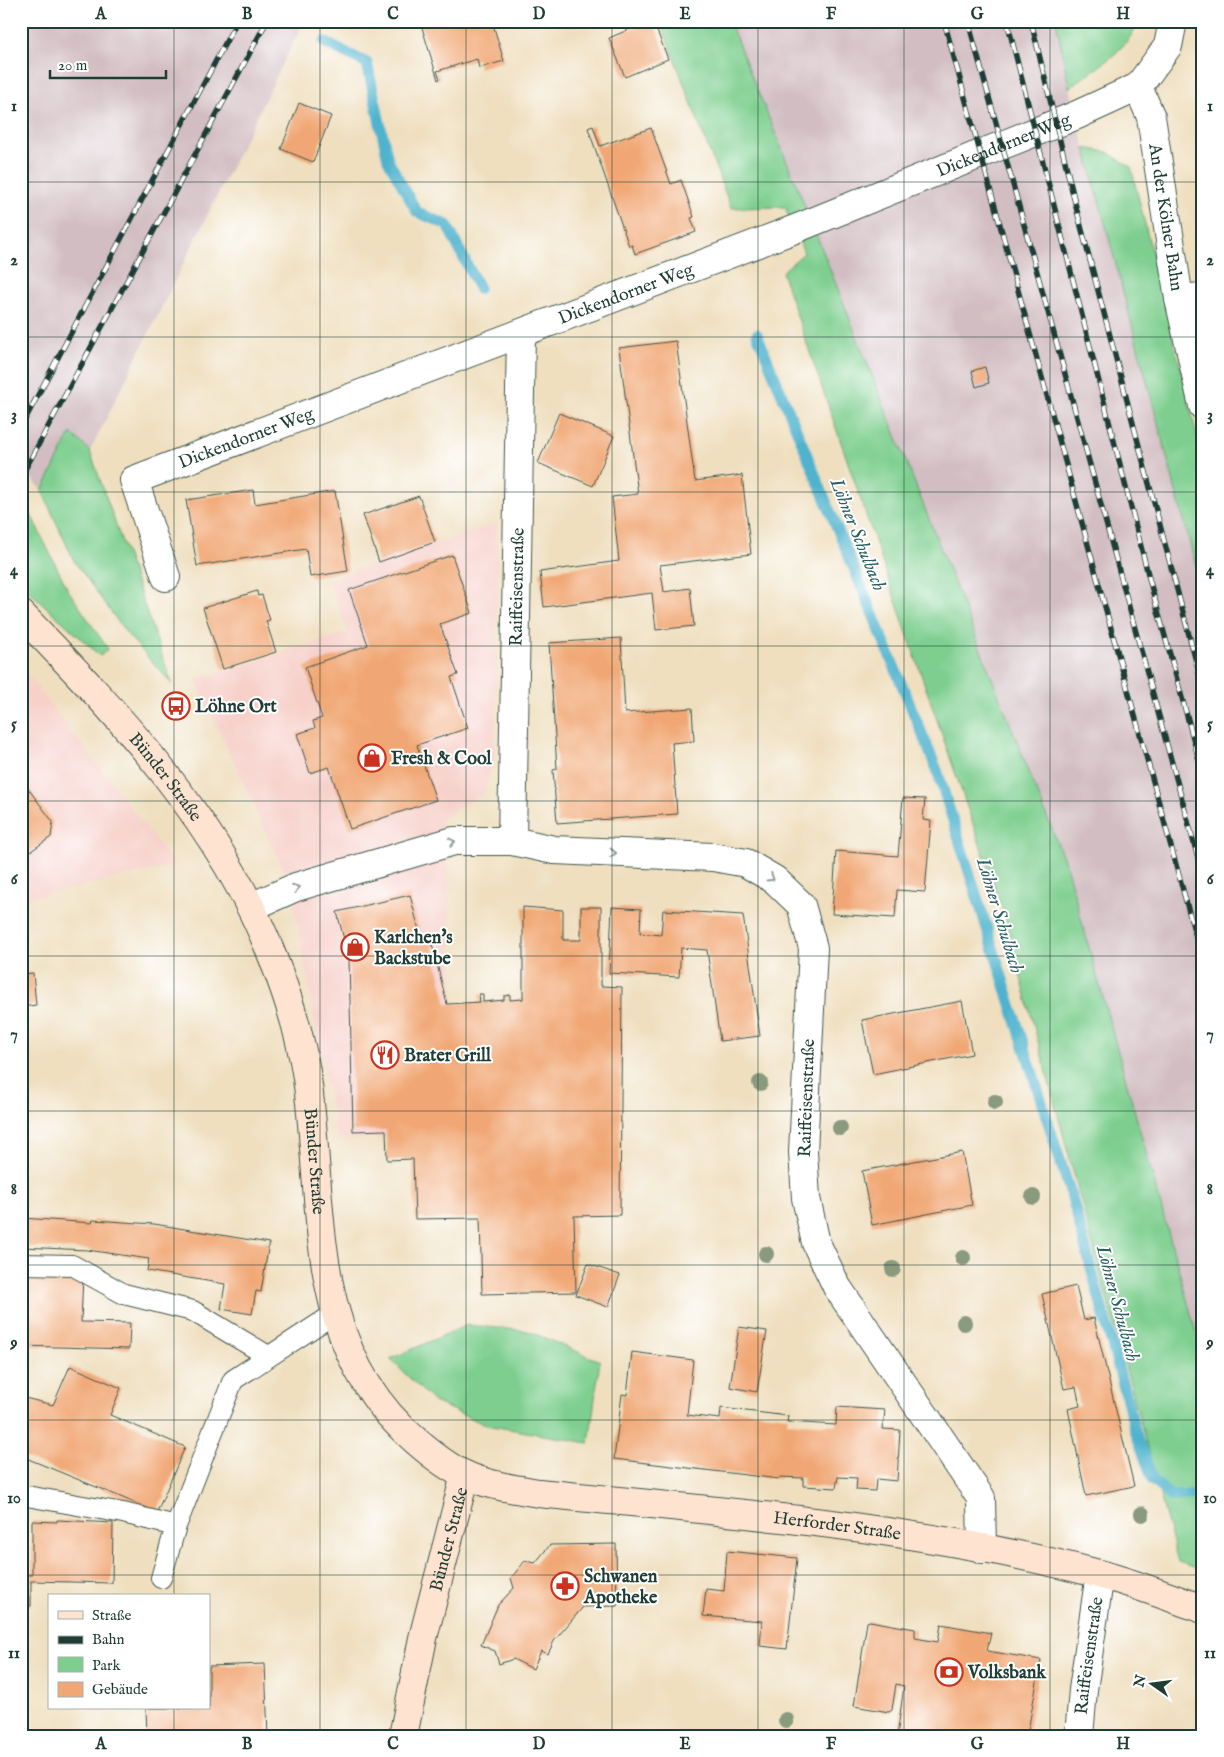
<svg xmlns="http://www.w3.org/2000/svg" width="1224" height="1757" font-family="'IM FELL English',serif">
  <rect width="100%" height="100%" fill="#fff"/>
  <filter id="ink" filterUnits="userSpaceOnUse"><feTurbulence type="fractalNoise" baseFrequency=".02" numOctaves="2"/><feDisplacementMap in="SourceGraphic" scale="10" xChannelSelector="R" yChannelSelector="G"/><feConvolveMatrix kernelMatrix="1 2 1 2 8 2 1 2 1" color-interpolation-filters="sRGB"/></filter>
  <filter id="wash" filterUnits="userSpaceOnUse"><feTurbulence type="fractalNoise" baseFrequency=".0096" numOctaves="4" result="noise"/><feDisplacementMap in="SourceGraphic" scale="20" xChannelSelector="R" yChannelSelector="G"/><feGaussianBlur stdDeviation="1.12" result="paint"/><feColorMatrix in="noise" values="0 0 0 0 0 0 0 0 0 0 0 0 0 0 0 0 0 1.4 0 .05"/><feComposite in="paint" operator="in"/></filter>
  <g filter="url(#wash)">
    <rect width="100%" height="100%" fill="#efdfbf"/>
    <path fill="#f7d0ca" d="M 497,523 L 496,754 L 483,794 L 441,819 L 449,882 L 457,1135 L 337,1140 L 290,884 L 196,680 L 348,632 L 328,580 Z
      M 27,674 L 175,865 L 21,900 L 21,679 Z"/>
    <path fill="#d2bec2" d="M 21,21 L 304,21 L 90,451 L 71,433 L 42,491 L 21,465 Z
      M 729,21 L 1056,21 L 1069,88 L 1203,593 L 1203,1357 L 1066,865 L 801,196 Z"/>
    <path fill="#7ecf8f" stroke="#4e8662" d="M 660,21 L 729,21 L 801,196 L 1066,865 L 1203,1357 L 1203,1570 L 1178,1562 L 1003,911 L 782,272 L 804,253 L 785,207 L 731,208 Z
      M 1056,21 L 1138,21 C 1129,51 1092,70 1069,88 Z
      M 1085,148 L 1107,152 L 1131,167 L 1203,460 L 1203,593 Z
      M 71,433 L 90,451 L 172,684 L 127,634 L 74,561 L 42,491 Z
      M 29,511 L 68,590 L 108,649 L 100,656 L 21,584 L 21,523 Z
      M 467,1325 L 528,1331 L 600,1361 L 589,1443 L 486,1425 L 434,1402 L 390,1359 Z"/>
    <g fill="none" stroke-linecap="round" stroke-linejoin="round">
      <path stroke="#4fb3ce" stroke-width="11" d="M 324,42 L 367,63 L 388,160 L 417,212 L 447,225 L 479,288
        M 757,334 L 937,770 L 1072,1198 L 1136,1433 L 1153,1481 L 1171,1496 L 1190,1495"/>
    </g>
    <g id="blocks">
      <path fill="#f1a775" d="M 420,21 L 492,21 L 504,61 L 479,68 L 477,59 L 437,71 L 440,79 L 438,80 Z
        M 649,21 L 653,21 L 668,59 L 625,77 L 609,38 Z
        M 299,103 L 331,116 L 313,162 L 281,149 Z
        M 593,126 L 600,146 L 651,128 L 671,184 L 681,180 L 694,217 L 691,218 L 696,232 L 635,254 L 632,245 L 629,246 L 588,128 Z
        M 676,341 L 695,481 L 742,475 L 751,554 L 660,565 L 664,592 L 690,588 L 694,626 L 656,630 L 652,593 L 544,607 L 540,572 L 619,561 L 612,497 L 638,494 L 619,348 Z
        M 985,367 L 989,383 L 976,387 L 972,371 Z
        M 559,413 L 614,436 L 593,486 L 538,463 Z
        M 253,490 L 255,504 L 335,491 L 348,571 L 310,577 L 306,549 L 197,566 L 186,500 Z
        M 419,496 L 435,542 L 379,562 L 363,515 Z
        M 452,555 L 472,613 L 440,624 L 458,675 L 451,677 L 468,728 L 417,745 L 436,800 L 350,829 L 329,767 L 310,773 L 297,734 L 315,728 L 313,721 L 322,718 L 305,667 L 368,645 L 349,590 Z
        M 257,591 L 258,596 L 262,595 L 270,620 L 266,621 L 276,652 L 223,669 L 203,608 Z
        M 621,638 L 625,713 L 692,708 L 694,741 L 672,743 L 677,814 L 557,823 L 553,770 L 557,769 L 549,643 Z
        M 21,779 L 53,822 L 51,837 L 21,858 Z
        M 903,798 L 925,799 L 923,820 L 931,821 L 925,892 L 897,890 L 895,918 L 832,914 L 836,851 L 898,856 Z
        M 410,895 L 422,942 L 431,940 L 447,1004 L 480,1002 L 479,994 L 483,994 L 483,1002 L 504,1000 L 504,996 L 510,995 L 510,1000 L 523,999 L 523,907 L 563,910 L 563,940 L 581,940 L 581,907 L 601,907 L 601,986 L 622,987 L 620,1215 L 574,1216 L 576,1292 L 482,1294 L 480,1218 L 415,1219 L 413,1159 L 387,1160 L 386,1130 L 353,1131 L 349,959 L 337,912 Z
        M 612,907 L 641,909 L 640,933 L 661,935 L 663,910 L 743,915 L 760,1036 L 720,1041 L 707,950 L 681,948 L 679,977 L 609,973 Z
        M 33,973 L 36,1005 L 21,1007 L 21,974 Z
        M 962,1001 L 972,1054 L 873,1074 L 862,1020 Z
        M 962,1152 L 972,1205 L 872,1225 L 862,1171 Z
        M 22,1218 L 92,1223 L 93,1220 L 154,1224 L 269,1243 L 261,1292 L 256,1291 L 252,1314 L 221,1309 L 225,1284 L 147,1271 L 149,1259 L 87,1250 L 21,1247 Z
        M 588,1264 L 620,1275 L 608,1307 L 576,1295 Z
        M 21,1273 L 83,1275 L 81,1322 L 130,1323 L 129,1349 L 21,1346 Z
        M 1076,1286 L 1084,1320 L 1094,1318 L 1134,1486 L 1086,1496 L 1068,1409 L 1080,1406 L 1076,1387 L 1064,1389 L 1042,1294 Z
        M 739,1327 L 767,1331 L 757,1392 L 730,1387 Z
        M 632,1352 L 693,1360 L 687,1415 L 720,1419 L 721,1408 L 788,1416 L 787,1422 L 836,1425 L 837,1407 L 885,1410 L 883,1429 L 900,1430 L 897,1481 L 876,1479 L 875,1491 L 856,1490 L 857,1478 L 838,1477 L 836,1488 L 803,1486 L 803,1478 L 780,1477 L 779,1479 L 614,1459 L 622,1394 L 627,1395 Z
        M 70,1366 L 121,1388 L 110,1415 L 185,1447 L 157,1512 L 21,1456 L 21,1397 L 53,1405 Z
        M 57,1520 L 113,1523 L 112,1583 L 31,1581 L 31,1606 L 21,1606 L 21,1575 L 32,1575 L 32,1521 L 57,1522 Z
        M 616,1544 L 617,1606 L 583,1607 L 554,1641 L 548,1654 L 541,1651 L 533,1669 L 513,1659 L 499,1664 L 495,1651 L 481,1645 L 498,1605 L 514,1588 L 511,1578 L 525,1561 L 535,1563 L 550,1545 Z
        M 727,1551 L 797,1558 L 787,1649 L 760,1646 L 762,1621 L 703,1616 L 706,1589 L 724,1591 Z
        M 870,1621 L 915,1629 L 915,1638 L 938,1642 L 941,1624 L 991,1633 L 987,1651 L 1041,1660 L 1027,1736 L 897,1736 L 904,1686 L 896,1684 L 892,1710 L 889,1712 L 854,1706 L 867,1622 Z
        M 265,1664 L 268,1736 L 147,1736 L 146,1708 L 209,1708 L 209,1666 Z"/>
    </g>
  </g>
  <g filter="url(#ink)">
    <use href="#blocks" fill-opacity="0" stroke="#3e5549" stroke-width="1"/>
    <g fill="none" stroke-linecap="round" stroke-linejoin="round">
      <g stroke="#3e5549" stroke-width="22">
        <path id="lane" d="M 21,1264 L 72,1265 L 124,1294 L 193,1311 L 268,1356
          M 21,1495 L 123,1513 L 176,1526
          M 161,1578 L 176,1526 L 233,1380 L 334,1314"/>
      </g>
      <g stroke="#3e5549" stroke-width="30">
        <g id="street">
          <path id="s1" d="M 1138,87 L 1151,117 L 1179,299 L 1203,406"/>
          <path d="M 1179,299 L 1203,297"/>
          <path id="s2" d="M 166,577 L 134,480 L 795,229 L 1077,115 L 1138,87 L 1168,46 L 1173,21"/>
          <path id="s3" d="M 512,841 L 521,334"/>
          <path d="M 251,907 L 296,887 L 454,841 L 512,841 L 554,850 L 713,857 L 746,863 L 775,880 L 801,905 L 813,948 L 803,1152 L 806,1198 L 816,1243 L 837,1287 L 981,1498 L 982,1549"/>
          <path id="s4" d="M 1079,1736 L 1083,1690 L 1100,1574"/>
        </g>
      </g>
      <g stroke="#3e5549" stroke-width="30">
        <g id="secondary">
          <path id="s5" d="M 21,614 C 120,716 221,823 273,958 C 288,996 301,1037 307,1078 C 325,1207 306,1349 416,1441 C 431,1454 447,1467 465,1475 C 487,1485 514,1489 539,1493 C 725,1512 917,1526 1099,1574 C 1134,1583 1168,1597 1203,1609"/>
          <path id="s6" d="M 403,1736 L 423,1638 L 465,1475"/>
        </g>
      </g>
      <use href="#lane" stroke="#fff" stroke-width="20"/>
      <use href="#street" stroke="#fff" stroke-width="28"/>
      <use href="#secondary" stroke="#fee3d1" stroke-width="28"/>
      <g stroke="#1f3d34" stroke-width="5.5">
        <path id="rail" d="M 944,21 L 1203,963
          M 968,21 L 1203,876
          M 1007,21 L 1150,582 L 1203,774
          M 1031,21 L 1077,211 L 1203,688
          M 21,427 L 237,21
          M 21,477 L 267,21"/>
      </g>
      <use href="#rail" stroke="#fff" stroke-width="4" stroke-dasharray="11" stroke-linecap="butt"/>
    </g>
    <g fill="#8a9a7f">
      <circle cx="760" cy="1083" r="8"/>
      <circle cx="995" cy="1102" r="8"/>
      <circle cx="840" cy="1128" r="8"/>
      <circle cx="1033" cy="1197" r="8"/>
      <circle cx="766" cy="1254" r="8"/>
      <circle cx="963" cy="1258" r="8"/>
      <circle cx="893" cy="1269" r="8"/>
      <circle cx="964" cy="1323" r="8"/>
      <circle cx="1142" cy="1514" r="8"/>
      <circle cx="786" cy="1720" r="8"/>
    </g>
    <defs><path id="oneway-chevron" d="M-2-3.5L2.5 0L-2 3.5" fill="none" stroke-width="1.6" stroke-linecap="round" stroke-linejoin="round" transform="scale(1.25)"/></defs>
    <g stroke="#8f9e9a">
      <use href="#oneway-chevron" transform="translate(452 842) rotate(-11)"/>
      <use href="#oneway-chevron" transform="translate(613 853) rotate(2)"/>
      <use href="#oneway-chevron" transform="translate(771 878) rotate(32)"/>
      <use href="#oneway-chevron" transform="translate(296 888) rotate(-21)"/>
    </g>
  </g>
  <path fill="none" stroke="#1f3d34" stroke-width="1" stroke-opacity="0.55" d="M 174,21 L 174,1596M 320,21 L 320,1736M 466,21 L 466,1736M 612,21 L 612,1736M 758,21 L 758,1736M 904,21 L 904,1736M 1050,21 L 1050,1736M 21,182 L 1203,182M 21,337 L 1203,337M 21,492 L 1203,492M 21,646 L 1203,646M 21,801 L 1203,801M 21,956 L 1203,956M 21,1111 L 1203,1111M 21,1265 L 1203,1265M 21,1420 L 1203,1420M 21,1575 L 1203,1575M 174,1708 L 174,1736"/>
  <defs>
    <g id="bus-ring" transform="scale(1.4375)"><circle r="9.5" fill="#fff" stroke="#c8321e" stroke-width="1.5"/><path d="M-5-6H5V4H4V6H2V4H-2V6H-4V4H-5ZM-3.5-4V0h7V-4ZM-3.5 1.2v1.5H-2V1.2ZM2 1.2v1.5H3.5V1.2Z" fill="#c8321e"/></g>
    <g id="shop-ring" transform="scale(1.4375)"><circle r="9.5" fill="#fff" stroke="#c8321e" stroke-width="1.5"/><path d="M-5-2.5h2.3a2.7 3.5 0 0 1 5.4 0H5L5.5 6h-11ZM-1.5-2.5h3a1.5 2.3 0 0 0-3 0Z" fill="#c8321e"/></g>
    <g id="restaurant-ring" transform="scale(1.4375)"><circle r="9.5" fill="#fff" stroke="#c8321e" stroke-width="1.5"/><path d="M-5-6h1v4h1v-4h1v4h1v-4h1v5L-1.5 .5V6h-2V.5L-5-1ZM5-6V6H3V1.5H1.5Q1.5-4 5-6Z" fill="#c8321e"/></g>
    <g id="pharmacy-ring" transform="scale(1.4375)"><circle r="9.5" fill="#fff" stroke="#c8321e" stroke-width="1.5"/><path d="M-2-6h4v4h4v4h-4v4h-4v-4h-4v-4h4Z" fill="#c8321e"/></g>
    <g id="bank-ring" transform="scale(1.4375)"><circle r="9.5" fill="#fff" stroke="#c8321e" stroke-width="1.5"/><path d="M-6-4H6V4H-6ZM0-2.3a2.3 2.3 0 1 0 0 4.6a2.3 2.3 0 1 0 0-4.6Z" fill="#c8321e"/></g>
  </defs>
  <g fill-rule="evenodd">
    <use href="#bus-ring" x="176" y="706"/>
    <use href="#shop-ring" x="372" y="758"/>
    <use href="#shop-ring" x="355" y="947"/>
    <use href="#restaurant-ring" x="385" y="1055"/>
    <use href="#pharmacy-ring" x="565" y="1586"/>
    <use href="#bank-ring" x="949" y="1672"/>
  </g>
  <g text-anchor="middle" stroke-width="4" stroke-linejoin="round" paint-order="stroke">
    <g font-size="18" fill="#1f3d34" stroke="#fff">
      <text dy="6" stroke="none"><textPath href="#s2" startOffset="1034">Dickendorner Weg</textPath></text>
      <text dy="6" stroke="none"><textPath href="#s1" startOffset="134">An der Kölner Bahn</textPath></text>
      <text dy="6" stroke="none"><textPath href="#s2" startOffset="628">Dickendorner Weg</textPath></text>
      <text dy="6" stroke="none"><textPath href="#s2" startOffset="222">Dickendorner Weg</textPath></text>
      <text dy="6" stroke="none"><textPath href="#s3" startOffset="254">Raiffeisenstraße</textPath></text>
      <text dy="6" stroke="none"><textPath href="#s5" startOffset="218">Bünder Straße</textPath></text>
      <text transform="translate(806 1098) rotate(-88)" y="6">Raiffeisenstraße</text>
      <text dy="6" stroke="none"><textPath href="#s5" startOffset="638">Bünder Straße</textPath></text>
      <text dy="6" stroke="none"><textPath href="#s5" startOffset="1381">Herforder Straße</textPath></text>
      <text dy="6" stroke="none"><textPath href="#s6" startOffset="202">Bünder Straße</textPath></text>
      <text dy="6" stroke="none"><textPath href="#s4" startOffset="81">Raiffeisenstraße</textPath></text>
    </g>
    <g font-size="18" font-weight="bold" fill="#1f3d34" stroke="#fff" text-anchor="start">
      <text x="195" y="712">Löhne Ort</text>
      <text x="391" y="764">Fresh &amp; Cool</text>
      <text x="374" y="943">Karlchen's<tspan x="374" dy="21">Backstube</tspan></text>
      <text x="404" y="1061">Brater Grill</text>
      <text x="584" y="1582">Schwanen<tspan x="584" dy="21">Apotheke</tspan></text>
      <text x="968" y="1678">Volksbank</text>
    </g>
    <g font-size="19" font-style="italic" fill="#2d6062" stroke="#fff">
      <text transform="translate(859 534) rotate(68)" y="7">Löhner Schulbach</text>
      <text transform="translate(1001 915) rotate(73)" y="7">Löhner Schulbach</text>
      <text transform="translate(1119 1303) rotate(75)" y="7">Löhner Schulbach</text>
    </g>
  </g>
  <rect width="1224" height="1757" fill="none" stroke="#fff" stroke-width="55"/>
  <rect x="48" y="1594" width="162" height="115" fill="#ffffff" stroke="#a5b1ae"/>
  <rect x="58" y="1611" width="25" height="8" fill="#fee3d1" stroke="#a5b1ae"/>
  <text x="92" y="1620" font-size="15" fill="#1f3d34">Straße</text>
  <rect x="58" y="1636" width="25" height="8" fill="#1f3d34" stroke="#a5b1ae"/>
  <text x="92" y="1644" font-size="15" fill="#1f3d34">Bahn</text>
  <rect x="58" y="1657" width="25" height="15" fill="#7ecf8f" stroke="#a5b1ae"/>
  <text x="92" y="1670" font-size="15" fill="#1f3d34">Park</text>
  <rect x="58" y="1682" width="25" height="15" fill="#f1a775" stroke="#a5b1ae"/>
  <text x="92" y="1694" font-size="15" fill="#1f3d34">Gebäude</text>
  <g transform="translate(1152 1684) rotate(284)" stroke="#ffffff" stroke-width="4" paint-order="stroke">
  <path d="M0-4L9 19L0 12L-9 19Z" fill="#1f3d34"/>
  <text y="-8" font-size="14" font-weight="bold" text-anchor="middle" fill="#1f3d34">N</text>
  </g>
  <path d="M50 70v8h116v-8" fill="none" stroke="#1f3d34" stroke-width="2.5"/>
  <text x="58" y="70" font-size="15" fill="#1f3d34" stroke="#ffffff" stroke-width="4" paint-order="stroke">20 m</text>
  <rect x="28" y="28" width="1168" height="1702" fill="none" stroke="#1f3d34" stroke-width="2"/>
  <g font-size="16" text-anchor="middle" font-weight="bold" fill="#1f3d34">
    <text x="101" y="19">A</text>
    <text x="247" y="19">B</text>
    <text x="393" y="19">C</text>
    <text x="539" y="19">D</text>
    <text x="685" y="19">E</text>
    <text x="831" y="19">F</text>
    <text x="977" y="19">G</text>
    <text x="1123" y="19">H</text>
    <text x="14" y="111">1</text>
    <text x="1210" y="111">1</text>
    <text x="14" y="265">2</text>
    <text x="1210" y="265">2</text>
    <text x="14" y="420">3</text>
    <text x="1210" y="420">3</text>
    <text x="14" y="575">4</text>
    <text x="1210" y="575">4</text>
    <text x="14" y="729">5</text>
    <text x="1210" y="729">5</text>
    <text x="14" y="884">6</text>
    <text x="1210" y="884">6</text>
    <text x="14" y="1039">7</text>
    <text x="1210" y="1039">7</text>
    <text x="14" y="1194">8</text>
    <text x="1210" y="1194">8</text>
    <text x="14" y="1348">9</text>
    <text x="1210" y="1348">9</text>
    <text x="14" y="1503">10</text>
    <text x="1210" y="1503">10</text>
    <text x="14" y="1658">11</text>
    <text x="1210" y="1658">11</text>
    <text x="101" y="1749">A</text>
    <text x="247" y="1749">B</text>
    <text x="393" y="1749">C</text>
    <text x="539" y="1749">D</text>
    <text x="685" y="1749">E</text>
    <text x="831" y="1749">F</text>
    <text x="977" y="1749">G</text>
    <text x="1123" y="1749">H</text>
  </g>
</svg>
